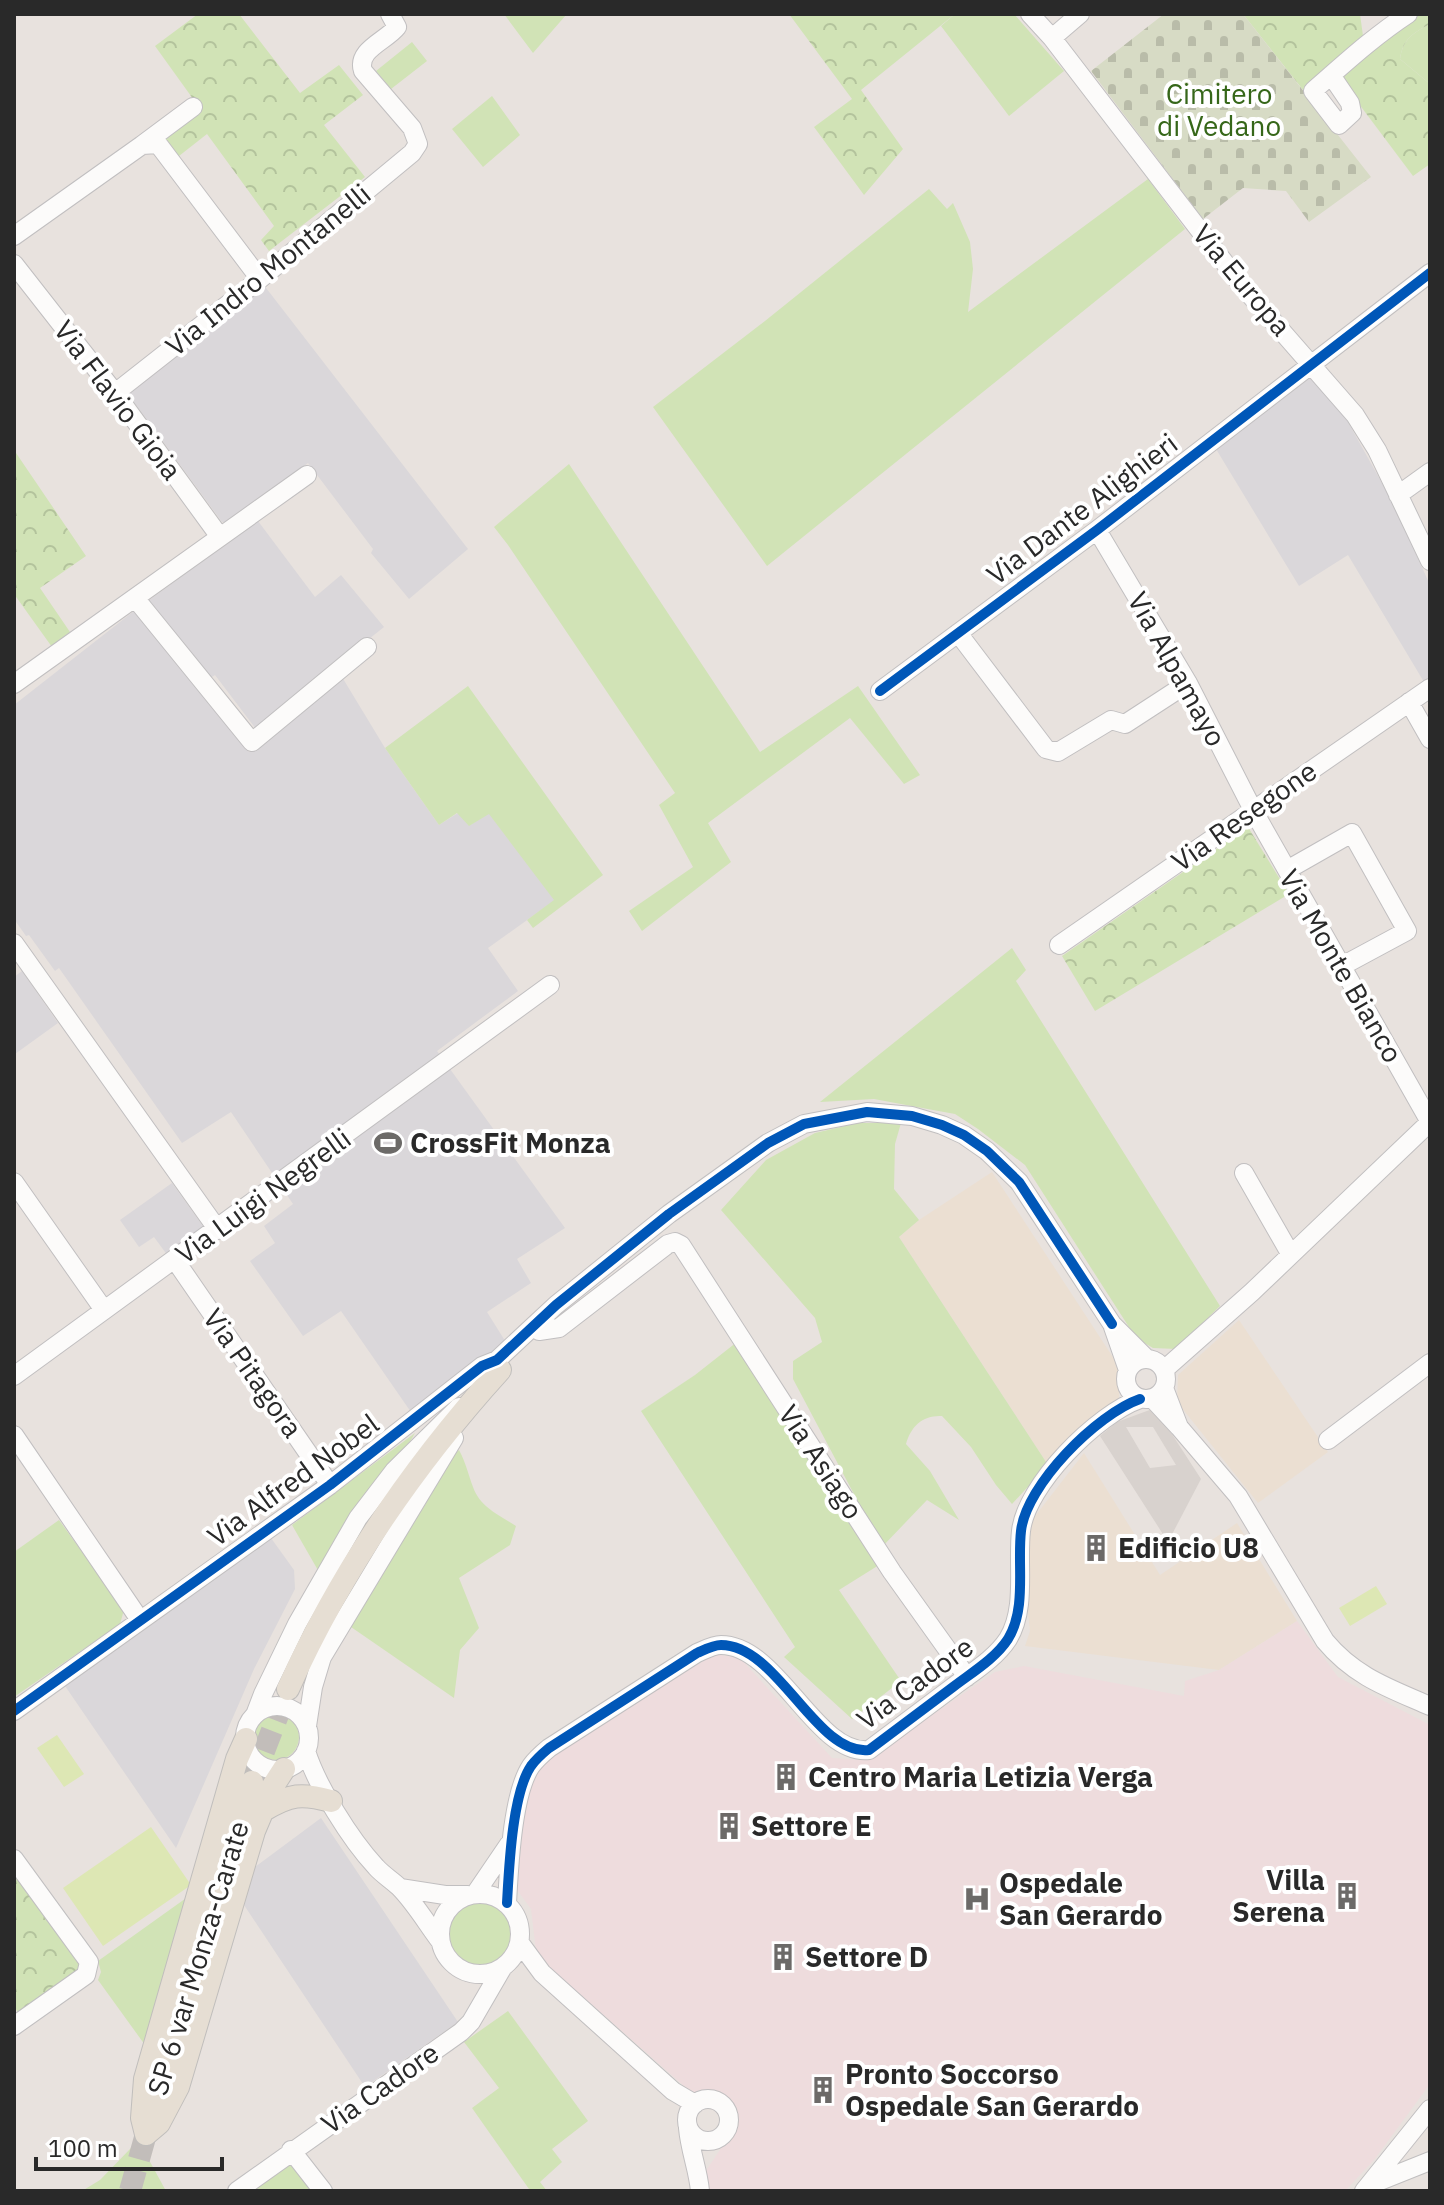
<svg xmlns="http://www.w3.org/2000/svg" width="1444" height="2205" font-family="'IBM Plex Sans',sans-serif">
  <defs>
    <pattern id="forest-crowns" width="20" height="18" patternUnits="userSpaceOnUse" patternTransform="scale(2)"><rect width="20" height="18" fill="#d1e3b6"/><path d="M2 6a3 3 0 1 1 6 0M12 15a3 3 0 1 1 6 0" fill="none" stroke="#b3c39c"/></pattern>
    <pattern id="cemetery-stones" width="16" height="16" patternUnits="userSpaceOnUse" patternTransform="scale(2)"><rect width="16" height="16" fill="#d7dbc5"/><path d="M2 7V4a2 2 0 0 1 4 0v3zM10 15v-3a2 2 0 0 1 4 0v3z" fill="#b9bca9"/></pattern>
  </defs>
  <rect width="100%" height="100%" fill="#e8e2de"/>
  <path fill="#dad7da" d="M 263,284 L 468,549 L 409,599 L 371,553 L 373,549 L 308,463 L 229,522 L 222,522 L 126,391 Z
    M 1311,377 L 1339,406 L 1392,501 L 1430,585 L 1430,678 L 1424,682 L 1348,555 L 1299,586 L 1216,449 Z
    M 258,521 L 315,597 L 341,575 L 384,627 L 256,729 L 215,675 L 209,679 L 148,601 Z
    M 134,611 L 249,752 L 342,677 L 385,748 L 439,825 L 458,813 L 470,825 L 489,813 L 555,900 L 488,948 L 518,991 L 437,1051 L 565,1228 L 517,1259 L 531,1283 L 487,1312 L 507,1344 L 413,1415 L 341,1311 L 303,1336 L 250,1261 L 275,1243 L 264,1226 L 293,1204 L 231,1112 L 182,1143 L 59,968 L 55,971 L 29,935 L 26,936 L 14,919 L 14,705 Z
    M 22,971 L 58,1023 L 15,1054 L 14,977 Z
    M 172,1183 L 205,1229 L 168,1256 L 154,1237 L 139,1247 L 120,1220 Z
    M 271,1538 L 294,1570 L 295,1589 L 254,1669 L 176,1848 L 63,1683 Z
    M 321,1818 L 458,2022 L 365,2087 L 242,1902 L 255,1867 Z"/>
  <path fill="#ebdfd2" d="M 992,1172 L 1120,1368 L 1119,1398 L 1048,1465 L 899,1237 L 919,1220 Z
    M 1239,1320 L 1328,1452 L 1258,1503 L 1177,1402 L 1178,1375 Z
    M 1084,1453 L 1160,1575 L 1237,1523 L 1297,1621 L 1219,1670 L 1025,1646 L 1030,1631 L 1025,1586 L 1032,1520 Z"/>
  <path fill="#eedcdd" d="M 1297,1621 L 1338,1677 L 1430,1725 L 1430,2084 L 1374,2160 L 1345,2191 L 708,2191 L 705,2172 L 728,2138 L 734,2120 L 721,2096 L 693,2094 L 547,1965 L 536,1951 L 531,1909 L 517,1890 L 527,1786 L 552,1754 L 715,1654 L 740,1658 L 832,1758 L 866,1760 L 995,1672 L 1024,1666 L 1184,1696 L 1185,1681 L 1219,1670 Z"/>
  <path fill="#d1e3b6" d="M 504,14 L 566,15 L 533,53 Z
    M 955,14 L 1014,14 L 1064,71 L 1009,116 L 941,26 Z
    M 1430,24 L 1430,84 L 1400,59 C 1403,39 1413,33 1430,24 Z
    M 412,42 L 427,61 L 391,89 L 376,71 Z
    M 492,96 L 520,135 L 483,167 L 452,129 Z
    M 1148,179 L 1185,229 L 767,566 L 653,407 L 765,321 L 929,189 L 947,209 L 953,203 L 970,242 L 973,269 L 968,312 Z
    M 569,464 L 760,752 L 858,686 L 920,775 L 904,784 L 850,718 L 708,823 L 731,862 L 642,931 L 629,911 L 693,867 L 659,805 L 675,793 L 508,545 L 494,527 Z
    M 468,686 L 603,875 L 533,928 L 527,920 L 554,900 L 489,814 L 469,826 L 457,813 L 439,825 L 385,748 Z
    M 1012,948 L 1026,970 L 1016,981 L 1220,1306 L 1176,1349 L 1153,1348 L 1136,1338 L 1025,1165 L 978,1129 L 955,1114 L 933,1110 L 874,1099 L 820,1102 Z
    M 858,1123 L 901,1123 L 895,1144 L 894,1189 L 919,1220 L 899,1237 L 1048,1465 L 1012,1504 L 996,1485 L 971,1447 L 942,1416 C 923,1415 911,1426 906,1444 L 930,1471 L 959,1520 L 927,1500 L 882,1547 L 793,1379 L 793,1361 L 822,1342 L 815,1318 L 721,1210 L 766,1160 L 815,1133 Z
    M 742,1338 L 879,1565 L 839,1590 L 901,1681 L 852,1719 L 784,1657 L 795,1647 L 641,1411 L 695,1375 Z
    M 415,1433 L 405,1450 L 319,1572 L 292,1525 Z
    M 459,1450 C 466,1463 468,1474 473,1487 C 480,1507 499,1515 516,1526 L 510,1545 L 459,1578 L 479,1628 L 460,1650 L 454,1698 L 351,1627 L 381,1572 L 425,1505 L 444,1461 Z
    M 59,1520 L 124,1610 L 120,1624 L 14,1697 L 14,1552 Z
    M253 1737a23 23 0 1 1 46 0a23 23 0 1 1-46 0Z
    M 189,1896 L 145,2045 L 98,1980 L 101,1972 L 98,1961 Z
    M445 1935a35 35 0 1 1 70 0a35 35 0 1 1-70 0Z
    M 508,2011 L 588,2121 L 552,2149 L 562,2162 L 540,2182 L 547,2191 L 528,2191 L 529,2189 L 472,2108 L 499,2088 L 464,2042 Z
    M 131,2148 L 143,2149 L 166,2191 L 82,2191 L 100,2180 Z
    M 291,2163 L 314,2191 L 253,2191 Z"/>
  <path fill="url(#forest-crowns)" d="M 198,14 L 239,14 L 300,93 L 339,65 L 363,95 L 324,125 L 365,177 L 269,251 L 261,240 L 274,226 L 207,134 L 179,156 L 164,139 L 201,110 L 155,46 Z
    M 789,14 L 955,14 L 861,90 L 903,149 L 864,195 L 814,127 L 852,99 Z
    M 1243,14 L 1360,14 L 1363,36 L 1303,90 Z
    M 1421,14 L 1430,14 L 1430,24 C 1413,33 1403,39 1400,59 L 1430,84 L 1430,164 L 1413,176 L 1338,76 L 1385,38 Z
    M 14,450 L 86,556 L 40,588 L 70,632 L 52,647 L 14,594 Z
    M 1248,827 L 1289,894 L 1095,1011 L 1062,956 Z
    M 14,1871 L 79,1962 L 79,1969 L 19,2014 L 14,2006 Z"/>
  <path fill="url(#cemetery-stones)" d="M 1164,14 L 1243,14 L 1371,177 L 1309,222 L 1286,191 L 1243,188 L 1203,219 L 1091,71 Z"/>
  <path fill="#dde7b4" d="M 1376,1586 L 1387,1604 L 1350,1626 L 1339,1608 Z
    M 57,1735 L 84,1774 L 64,1787 L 37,1748 Z
    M 151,1827 L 191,1885 L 103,1946 L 63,1888 Z"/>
  <path fill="#d8d2ce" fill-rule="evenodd" d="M 1155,1408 L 1201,1479 L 1168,1542 L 1100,1436 L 1117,1422 ZM 1126,1427 L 1153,1427 L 1176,1465 L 1150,1468 Z"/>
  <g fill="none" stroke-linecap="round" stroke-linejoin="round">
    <path stroke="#c2bdba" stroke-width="22" stroke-dasharray="22 11" stroke-linecap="butt" d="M 252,1782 L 288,1689
      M 130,2191 L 146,2134"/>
    <g stroke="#c1bfc0" stroke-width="20">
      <path id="minor" d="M 1030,14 L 1052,38 L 1244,288 L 1355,415 L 1377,450 L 1430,561
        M 1052,38 L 1080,14
        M 1331,75 L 1350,103 L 1352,113 L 1339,125 L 1313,91 C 1344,64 1373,37 1408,14
        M 142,145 L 193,107
        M 14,236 L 142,145 L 158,144 L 260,279
        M 14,264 L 115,393 L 220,537
        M 115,393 L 260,279 L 412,153 L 418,144 L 412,128 L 363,71 C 356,50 386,41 397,27 L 390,14
        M 1398,495 L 1430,472
        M 1097,530 L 1188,683 L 1253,810 L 1430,1122
        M 135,598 L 252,742 L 367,647
        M 958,633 L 1046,749 L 1058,752 L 1111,720 L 1125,724 L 1188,683
        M 14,684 L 307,475
        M 880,691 L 1097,530 L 1430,273
        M 1409,702 L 1430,739
        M 1287,870 L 1352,833 L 1407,931 L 1342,966
        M 14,943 L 218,1230
        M 1059,945 L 1430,688
        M 1244,1173 L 1291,1255
        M 14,1182 L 104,1310
        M 175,1260 L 330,1485
        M 539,1331 L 559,1328 L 668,1244 L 675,1242 L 681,1245 L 892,1572 L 967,1677
        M1126 1379a20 20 0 1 1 40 0a20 20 0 1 1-40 0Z
        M 1165,1369 L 1252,1292 L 1430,1122
        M 1128,1370 L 1112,1324 L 1145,1357
        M 14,1376 L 550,985
        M 1152,1398 L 1179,1427 L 1164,1388
        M 1179,1427 L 1238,1496 L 1325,1641 C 1355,1677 1389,1688 1430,1706
        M 14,1435 L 140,1620
        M 1328,1440 L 1430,1363
        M245 1738a32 32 0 1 1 64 0a32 32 0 1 1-64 0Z
        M 14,1711 L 330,1485 L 482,1366 L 497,1360 L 556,1305 L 669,1214 L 768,1143 L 804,1124 L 867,1112 L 912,1116 L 942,1125 L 964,1135 L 987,1151 L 1019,1182 L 1112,1324
        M 255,1715 L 263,1694 L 297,1624 L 358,1518 L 394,1471 L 459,1407
        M 307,1726 L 313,1687 L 322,1657 L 454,1438
        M 306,1751 C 317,1786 350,1839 376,1867 C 383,1875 392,1880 399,1887 C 415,1903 427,1924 440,1941
        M 14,1859 L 89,1962 L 86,1975 L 14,2026
        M 400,1888 L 445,1895 L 468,1895
        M440 1934a40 40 0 1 1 80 0a40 40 0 1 1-80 0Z
        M 475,1894 L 509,1844
        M 507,1903 C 509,1869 512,1794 531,1766 C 536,1759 543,1753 549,1748 L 697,1653 C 704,1650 713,1645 721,1645 C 778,1645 816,1756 869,1750 C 897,1729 925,1708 953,1687 C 971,1673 995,1659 1008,1639 C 1027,1608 1017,1565 1021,1531 C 1026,1485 1097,1414 1140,1399
        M 520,1943 L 542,1973 L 673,2091 L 695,2104
        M687 2120a21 21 0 1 1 42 0a21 21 0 1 1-42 0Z
        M 688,2128 C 690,2151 698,2169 700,2191
        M 291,2150 L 323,2191
        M 1375,2183 L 1430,2161
        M 237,2191 L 461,2032 L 471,2022 L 503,1967
        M 1364,2191 L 1430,2109"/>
    </g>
    <g stroke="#c0bebc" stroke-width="24">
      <path id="major" d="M 288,1689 C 341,1571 413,1466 500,1370
        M 264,1810 C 290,1794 302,1793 331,1801
        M 156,2099 L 252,1782
        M 146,2134 L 142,2118 L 145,2079 L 237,1759 L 246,1739
        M 146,2134 L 159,2123 L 178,2087 L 254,1831 L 273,1786 L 284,1769"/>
    </g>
    <use href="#minor" stroke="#fcfbfa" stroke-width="18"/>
    <use href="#major" stroke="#e6ded3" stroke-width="22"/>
    <g stroke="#fff" stroke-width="15">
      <path id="cycleway" d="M 880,691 L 1097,530 L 1430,273
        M 14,1711 L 330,1485 L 482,1366 L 497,1360 L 556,1305 L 669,1214 L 768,1143 L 804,1124 L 867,1112 L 912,1116 L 942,1125 L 964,1135 L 987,1151 L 1019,1182 L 1112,1324
        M 507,1903 C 509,1869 512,1794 531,1766 C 536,1759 543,1753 549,1748 L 697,1653 C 704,1650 713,1645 721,1645 C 778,1645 816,1756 869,1750 C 897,1729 925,1708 953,1687 C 971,1673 995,1659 1008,1639 C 1027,1608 1017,1565 1021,1531 C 1026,1485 1097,1414 1140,1399"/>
    </g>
    <use href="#cycleway" stroke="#0057b8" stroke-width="10"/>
  </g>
  <defs>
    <g id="stadium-bare" transform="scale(2.16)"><path d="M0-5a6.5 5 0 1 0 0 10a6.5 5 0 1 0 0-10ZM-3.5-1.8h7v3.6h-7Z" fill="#6c6a68" stroke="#fff" stroke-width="2.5" paint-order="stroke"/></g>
    <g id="building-bare" transform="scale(2.16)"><path d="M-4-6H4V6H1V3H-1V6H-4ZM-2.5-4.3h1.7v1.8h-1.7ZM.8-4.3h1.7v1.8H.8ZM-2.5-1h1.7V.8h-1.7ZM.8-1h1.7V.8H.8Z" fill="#6c6a68" stroke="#fff" stroke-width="2.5" paint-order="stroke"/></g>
    <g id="hospital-bare" transform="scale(2.16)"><path d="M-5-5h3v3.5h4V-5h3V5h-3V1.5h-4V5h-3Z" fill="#6c6a68" stroke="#fff" stroke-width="2.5" paint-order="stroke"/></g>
  </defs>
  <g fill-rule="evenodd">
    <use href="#stadium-bare" x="388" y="1143"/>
    <use href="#building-bare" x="1096" y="1548"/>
    <use href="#building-bare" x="786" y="1777"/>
    <use href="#building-bare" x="729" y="1826"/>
    <use href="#building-bare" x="1347" y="1896"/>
    <use href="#hospital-bare" x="977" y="1899"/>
    <use href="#building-bare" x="783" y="1957"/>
    <use href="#building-bare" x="823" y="2090"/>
  </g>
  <g text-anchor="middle" stroke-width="8" stroke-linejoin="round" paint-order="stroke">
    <g font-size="28" fill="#366719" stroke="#fff">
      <text x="1219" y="104">Cimitero<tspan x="1219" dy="32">di Vedano</tspan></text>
    </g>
    <g font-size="28" fill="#292929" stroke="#fff">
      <text transform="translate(268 270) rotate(-39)" y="10">Via Indro Montanelli</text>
      <text transform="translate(1242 280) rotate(50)" y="10">Via Europa</text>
      <text transform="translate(118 400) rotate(53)" y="10">Via Flavio Gioia</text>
      <text transform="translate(1082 509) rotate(-37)" y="10">Via Dante Alighieri</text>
      <text transform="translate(1177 669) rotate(61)" y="10">Via Alpamayo</text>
      <text transform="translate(1244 816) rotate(-35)" y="10">Via Resegone</text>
      <text transform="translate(1341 966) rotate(60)" y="10">Via Monte Bianco</text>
      <text transform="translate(263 1196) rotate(-36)" y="10">Via Luigi Negrelli</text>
      <text transform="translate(253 1373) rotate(55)" y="10">Via Pitagora</text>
      <text transform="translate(821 1462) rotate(57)" y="10">Via Asiago</text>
      <text transform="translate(293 1480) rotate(-36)" y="10">Via Alfred Nobel</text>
      <text transform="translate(915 1683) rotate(-36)" y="10">Via Cadore</text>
      <text transform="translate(198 1958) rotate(-73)" y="10">SP 6 var Monza-Carate</text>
      <text transform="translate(380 2088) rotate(-35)" y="10">Via Cadore</text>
    </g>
    <g font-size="28" font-weight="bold" fill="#292929" stroke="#fff" text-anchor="start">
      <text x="410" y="1153">CrossFit Monza</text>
      <text x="1118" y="1558">Edificio U8</text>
      <text x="808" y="1787">Centro Maria Letizia Verga</text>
      <text x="751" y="1836">Settore E</text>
      <text x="1325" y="1890" text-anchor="end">Villa<tspan x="1325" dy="32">Serena</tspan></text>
      <text x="999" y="1893">Ospedale<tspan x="999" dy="32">San Gerardo</tspan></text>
      <text x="805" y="1967">Settore D</text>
      <text x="845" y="2084">Pronto Soccorso<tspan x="845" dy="32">Ospedale San Gerardo</tspan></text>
    </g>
  </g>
  <rect width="1444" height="2205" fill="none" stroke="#292929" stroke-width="32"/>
  <path d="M36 2157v12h186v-12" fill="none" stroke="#292929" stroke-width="4"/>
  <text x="48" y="2157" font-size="24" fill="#292929" stroke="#ffffff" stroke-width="6" paint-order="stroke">100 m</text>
</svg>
